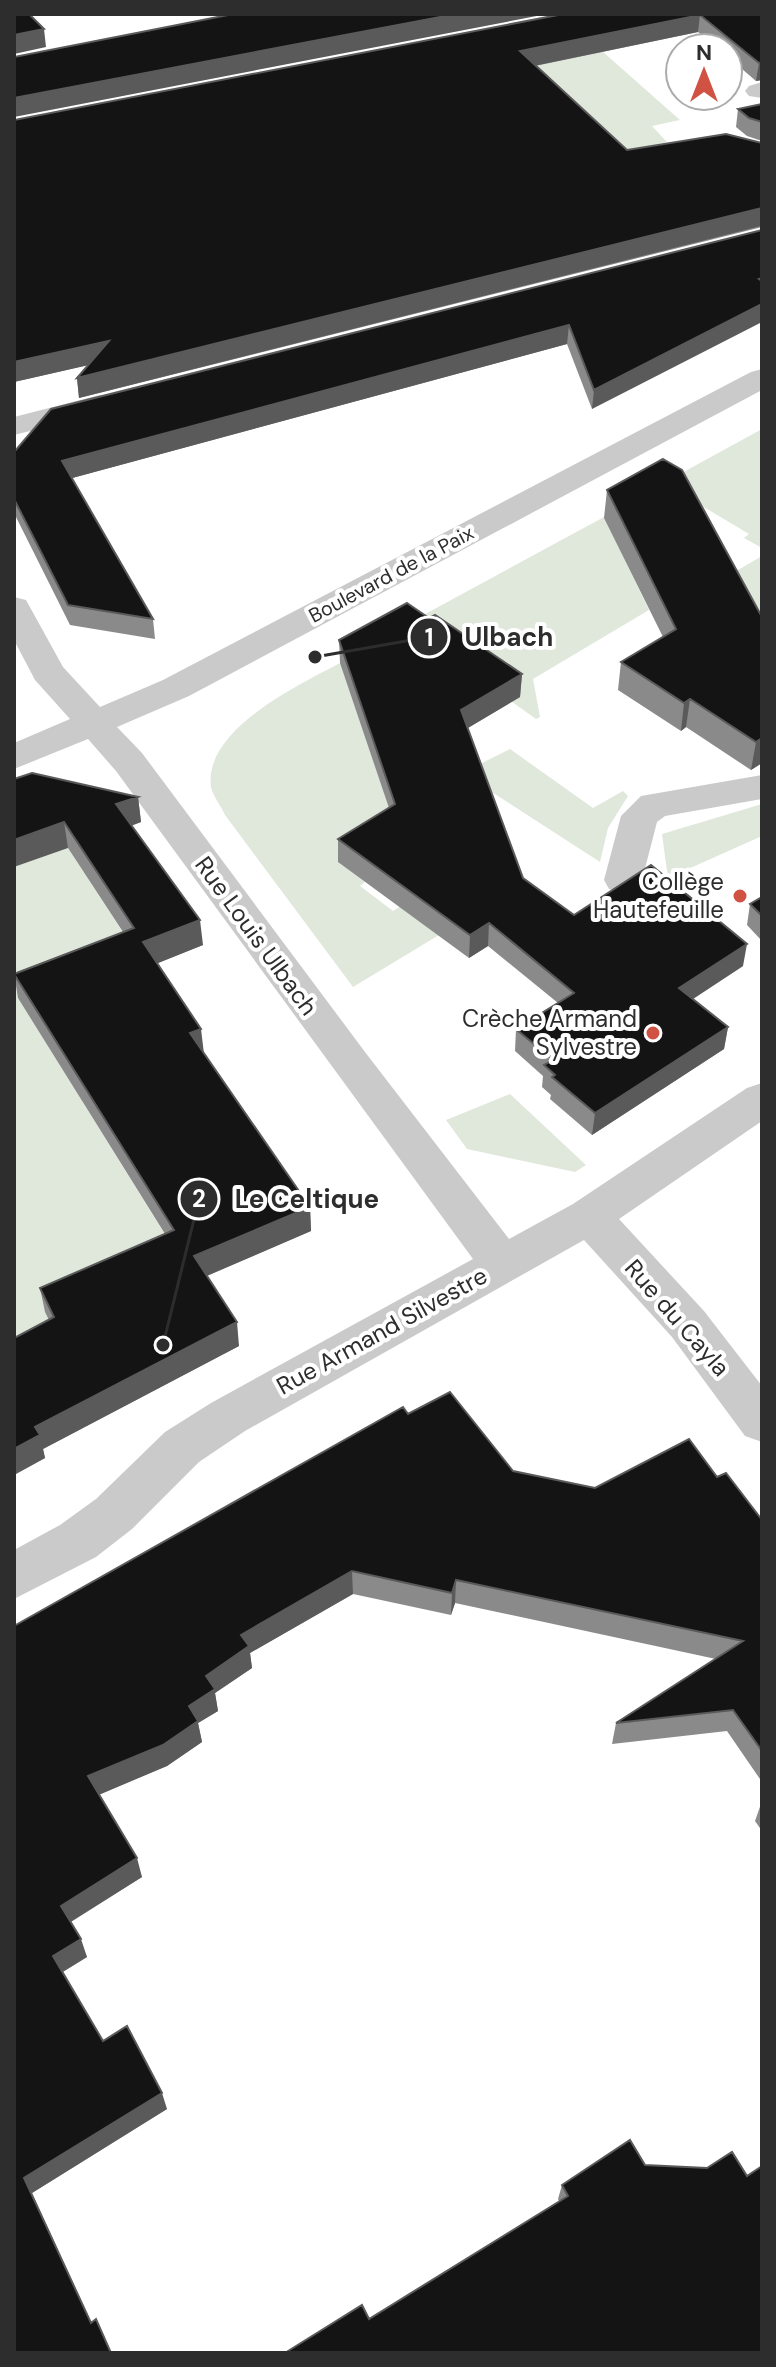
<svg xmlns="http://www.w3.org/2000/svg" width="776" height="2367" font-family="'DM Sans',sans-serif">
  <rect width="100%" height="100%" fill="#fff"/>
  <path fill="#e0e8dc" d="M 576,28 L 680,120 L 652,126 L 667,142 L 362,209 L 516,66 Z
    M 762,429 L 762,548 L 744,538 L 749,534 L 687,497 L 658,486 Z
    M 604,517 L 649,610 L 533,679 L 540,717 L 536,719 L 405,625 Z
    M 762,556 L 762,618 L 726,563 L 738,570 Z
    M 342,662 L 399,838 L 339,862 L 365,882 L 360,886 L 393,911 L 401,906 L 439,935 L 353,987 L 225,815 C 221,806 213,796 211,787 C 203,729 301,684 342,662 Z
    M 510,749 L 593,808 L 623,791 L 628,796 L 608,828 L 600,862 L 487,789 L 480,764 Z
    M 762,804 L 762,836 L 668,878 L 662,834 Z
    M 68,848 L 137,954 L 82,1101 L 177,1254 L 68,1357 L 14,1379 L 14,867 Z
    M 510,1094 L 586,1165 L 575,1172 L 467,1149 L 446,1120 Z"/>
  <g fill="none" stroke-linecap="round" stroke-linejoin="round">
    <path fill="#cacaca" fill-rule="evenodd" d="M 762,82 L 762,98 L 749,96 L 745,91 L 749,86 Z
      M 762,369 L 762,390 L 189,696 L 117,727 L 142,753 L 365,1052 L 509,1239 L 573,1204 L 747,1088 L 762,1083 L 762,1121 L 619,1219 L 704,1311 L 762,1386 L 762,1442 L 745,1436 L 672,1337 L 584,1240 L 245,1431 L 199,1462 L 132,1529 L 96,1557 L 14,1599 L 14,1550 L 60,1525 L 96,1499 L 165,1432 L 211,1403 L 473,1259 L 116,771 L 88,739 L 14,769 L 14,743 L 70,719 L 35,680 L 14,640 L 14,597 L 26,600 L 63,667 L 100,707 L 163,680 L 751,372 Z
      M 100,395 L 111,397 L 115,404 L 111,411 L 14,435 L 14,417 Z
      M 762,775 L 762,799 L 665,816 L 657,822 L 642,880 L 637,889 L 623,893 L 609,889 L 604,880 L 621,816 L 641,796 Z"/>
  </g>
  <path fill="#8a8a8a" d="M 563,14 L 762,14 L 762,80 L 756,81 L 728,57 L 728,48 L 717,48 L 698,32 L 535,66 L 627,150 L 762,143 L 762,227 L 79,398 L 77,378 L 88,365 L 14,382 Z
    M 762,104 L 762,141 L 747,136 L 736,127 L 738,109 Z
    M 762,230 L 592,409 L 567,344 L 72,478 L 153,619 L 155,639 L 70,625 L 14,513 L 14,452 Z
    M 682,470 L 762,763 L 751,770 L 686,727 L 681,731 L 618,690 L 621,662 L 663,637 L 604,518 L 607,490 Z
    M 429,618 L 522,674 L 520,697 L 468,728 L 523,878 L 574,915 L 743,966 L 693,999 L 728,1027 L 724,1049 L 592,1135 L 550,1099 L 551,1095 L 542,1087 L 543,1076 L 515,1051 L 516,1029 L 558,1003 L 488,946 L 469,958 L 338,862 L 338,839 L 389,808 L 340,663 L 339,640 Z
    M 14,779 L 138,797 L 141,822 L 131,826 L 203,945 L 157,963 L 203,1052 L 310,1207 L 311,1231 L 207,1276 L 239,1346 L 43,1449 L 45,1458 L 14,1475 L 14,1338 L 49,1320 L 45,1312 L 40,1288 L 165,1234 L 18,998 L 14,973 L 123,932 L 68,848 Z
    M 762,897 L 762,941 L 747,925 L 750,904 Z
    M 408,1414 L 513,1471 L 595,1488 L 717,1477 L 762,1520 L 762,1782 L 727,1731 L 612,1744 L 616,1723 L 716,1659 L 455,1603 L 451,1615 L 353,1594 L 250,1653 L 252,1668 L 215,1693 L 218,1711 L 198,1723 L 202,1742 L 167,1766 L 99,1794 L 142,1877 L 71,1922 L 87,1957 L 63,1972 L 103,2041 L 167,2109 L 32,2193 L 91,2322 L 112,2353 L 14,2353 L 14,1626 Z
    M 762,1801 L 762,1831 L 755,1821 Z
    M 645,2165 L 747,2176 L 762,2353 L 369,2319 L 559,2201 L 558,2199 L 562,2185 Z"/>
  <path fill="#5a5a5a" d="M 456,14 L 547,14 L 14,117 L 14,98 Z
    M 700,15 L 698,32 L 519,69 L 520,51 Z
    M 44,29 L 46,47 L 14,54 L 14,35 Z
    M 762,62 L 762,80 L 756,81 L 759,63 Z
    M 762,208 L 761,226 L 79,398 L 77,378 Z
    M 762,304 L 762,322 L 592,409 L 594,390 Z
    M 569,325 L 567,344 L 65,480 L 62,461 Z
    M 109,341 L 111,360 L 14,382 L 14,362 Z
    M 522,674 L 520,697 L 461,732 L 461,710 Z
    M 690,699 L 686,727 L 681,731 L 684,703 Z
    M 762,738 L 762,763 L 751,770 L 756,742 Z
    M 138,797 L 141,822 L 119,830 L 116,804 Z
    M 64,822 L 68,848 L 14,867 L 14,840 Z
    M 200,920 L 203,945 L 146,968 L 143,942 Z
    M 489,923 L 488,946 L 469,958 L 470,935 Z
    M 747,944 L 743,966 L 676,1010 L 679,988 Z
    M 728,1027 L 724,1049 L 592,1135 L 595,1113 Z
    M 201,1029 L 204,1054 L 190,1033 Z
    M 310,1207 L 311,1231 L 197,1280 L 194,1256 Z
    M 237,1322 L 239,1346 L 43,1449 L 45,1458 L 14,1475 L 14,1449 L 35,1427 Z
    M 352,1571 L 353,1594 L 250,1653 L 252,1668 L 215,1693 L 218,1711 L 198,1723 L 202,1742 L 167,1766 L 94,1797 L 88,1776 L 189,1706 L 206,1676 L 241,1635 Z
    M 456,1580 L 455,1603 L 451,1615 L 452,1593 Z
    M 137,1858 L 142,1877 L 67,1924 L 61,1906 Z
    M 81,1939 L 87,1957 L 59,1974 L 53,1956 Z
    M 162,2093 L 167,2109 L 32,2193 L 24,2178 Z"/>
  <path fill="#141414" stroke="#5a5a5a" stroke-width="2" d="M 14,14 L 29,14 L 44,29 L 14,35 Z
    M 233,14 L 456,14 L 14,98 L 14,57 Z
    M 563,14 L 762,14 L 762,62 L 759,63 L 700,15 L 520,51 L 627,150 L 726,134 L 762,143 L 762,208 L 77,378 L 109,341 L 14,362 L 14,120 Z
    M 762,104 L 762,122 L 749,118 L 738,109 Z
    M 762,230 L 762,278 L 759,279 L 762,281 L 762,304 L 594,390 L 569,325 L 62,461 L 153,619 L 68,605 L 14,499 L 14,452 L 51,409 Z
    M 663,459 L 682,470 L 762,617 L 762,738 L 756,742 L 690,699 L 684,703 L 621,662 L 676,629 L 607,490 Z
    M 407,603 L 429,618 L 435,615 L 522,674 L 461,710 L 523,878 L 574,915 L 651,865 L 747,944 L 679,988 L 728,1027 L 595,1113 L 552,1077 L 555,1075 L 544,1065 L 553,1060 L 516,1029 L 574,993 L 489,923 L 470,935 L 338,839 L 395,804 L 339,640 Z
    M 32,773 L 138,797 L 116,804 L 200,920 L 143,942 L 201,1029 L 190,1033 L 310,1207 L 194,1256 L 237,1322 L 35,1427 L 40,1435 L 14,1449 L 14,1338 L 54,1317 L 40,1288 L 174,1230 L 14,974 L 134,928 L 64,822 L 14,840 L 14,779 Z
    M 762,897 L 762,916 L 750,904 Z
    M 450,1392 L 513,1471 L 595,1488 L 689,1439 L 717,1477 L 726,1473 L 762,1520 L 762,1751 L 733,1710 L 616,1723 L 743,1641 L 456,1580 L 452,1593 L 352,1571 L 241,1635 L 249,1646 L 206,1676 L 215,1689 L 189,1706 L 198,1721 L 163,1745 L 88,1776 L 137,1858 L 61,1906 L 81,1939 L 53,1956 L 103,2041 L 127,2026 L 162,2093 L 24,2178 L 91,2323 L 96,2319 L 111,2353 L 14,2353 L 14,1626 L 403,1407 L 408,1414 Z
    M 630,2140 L 645,2165 L 707,2168 L 732,2152 L 747,2176 L 762,2166 L 762,2353 L 289,2353 L 288,2351 L 362,2305 L 369,2319 L 568,2196 L 562,2185 Z"/>
  <g fill="#d05243" stroke="#fff" stroke-width="3">
    <circle cx="740" cy="896" r="8"/>
    <circle cx="653" cy="1033" r="8"/>
  </g>
  <g text-anchor="middle" stroke-width="8" stroke-linejoin="round" paint-order="stroke">
    <g font-size="20" fill="#2d2d2d" stroke="#fff">
      <text transform="translate(391 574) rotate(-28)" y="7">Boulevard de la Paix</text>
    </g>
    <g font-size="24" fill="#2d2d2d" stroke="#fff" text-anchor="end">
      <text x="724" y="890">Collège<tspan x="724" dy="28">Hautefeuille</tspan></text>
      <text x="637" y="1027">Crèche Armand<tspan x="637" dy="28">Sylvestre</tspan></text>
    </g>
    <g font-size="24" fill="#2d2d2d" stroke="#fff">
      <text transform="translate(256 936) rotate(54)" y="8">Rue Louis Ulbach</text>
      <text transform="translate(677 1318) rotate(49)" y="8">Rue du Cayla</text>
      <text transform="translate(382 1331) rotate(-29)" y="8">Rue Armand Silvestre</text>
    </g>
  </g>
  <path fill="none" stroke="#2d2d2d" stroke-width="3" d="M315 657L429 637M163 1345L199 1199"/>
  <g fill="#2d2d2d" stroke="#fff" stroke-width="3">
    <circle cx="315" cy="657" r="8"/>
    <circle cx="163" cy="1345" r="8"/>
    <circle cx="429" cy="637" r="20"/>
    <circle cx="199" cy="1199" r="20"/>
  </g>
  <g font-size="24" text-anchor="middle" font-weight="bold" fill="#fff">
    <text x="429" y="646">1</text>
    <text x="199" y="1207">2</text>
  </g>
  <g font-size="26" text-anchor="middle" font-weight="bold" fill="#2d2d2d" stroke="#fff" stroke-width="8" stroke-linejoin="round" paint-order="stroke">
    <text x="509" y="646">Ulbach</text>
    <text x="307" y="1208">Le Celtique</text>
  </g>
  <rect width="776" height="2367" fill="none" stroke="#2d2d2d" stroke-width="32"/>
  <g transform="translate(704 72)"><circle r="38" fill="#ffffff" stroke="#ababab" stroke-width="2"/>
  <path d="M0-6L14 30L0 20L-14 30Z" fill="#d05243"/>
  <text y="-12" font-size="22" font-weight="bold" text-anchor="middle" fill="#2d2d2d">N</text>
  </g>
</svg>
